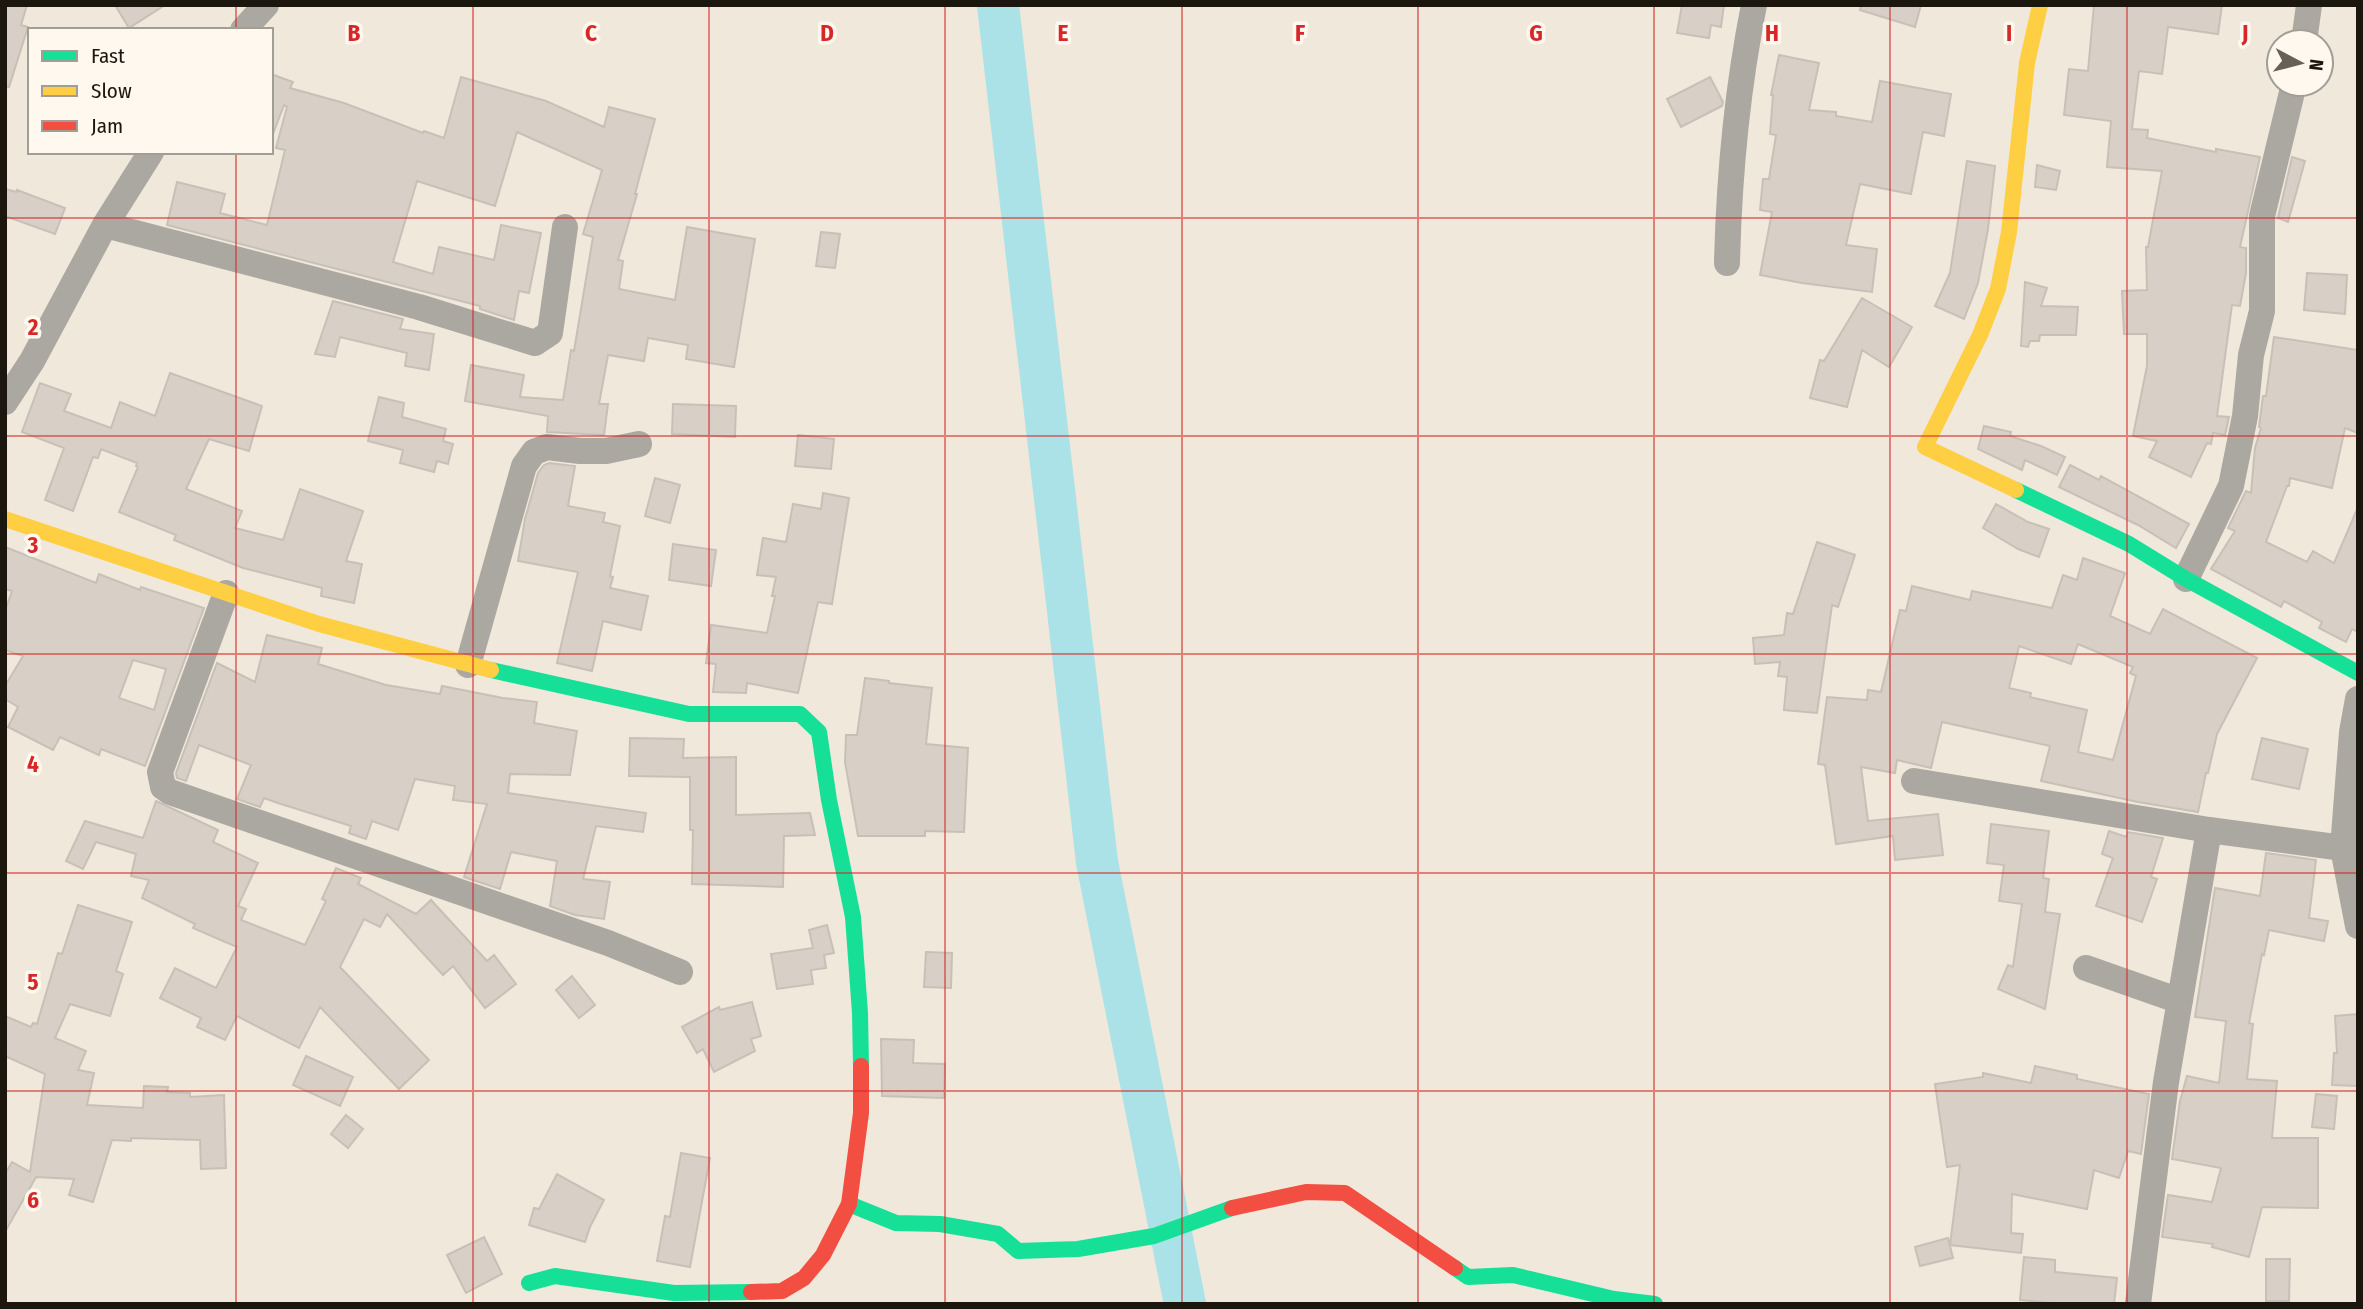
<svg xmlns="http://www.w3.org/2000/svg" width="2363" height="1309" font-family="'Fira Sans Condensed',sans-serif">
  <rect width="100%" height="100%" fill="#f0e8da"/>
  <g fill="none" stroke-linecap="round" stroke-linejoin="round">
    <path stroke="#abe2e7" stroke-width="42" d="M 998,5 L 1097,862 L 1185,1304"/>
  </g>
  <path fill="#d8d0c7" stroke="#c8c0b7" stroke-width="2" fill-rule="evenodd" d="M 5,5 L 27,5 L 21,25 L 28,27 L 9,87 L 5,86 Z
    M 115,5 L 165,5 L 129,28 Z
    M 1682,5 L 1724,5 L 1721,27 L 1711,25 L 1709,38 L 1677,33 Z
    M 1861,5 L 1921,5 L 1915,27 L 1860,10 Z
    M 2094,5 L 2222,5 L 2218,34 L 2168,27 L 2162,74 L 2139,71 L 2132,129 L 2148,130 L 2147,138 L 2216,152 L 2216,149 L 2260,157 L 2240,247 L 2246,248 L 2246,273 L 2240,306 L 2232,305 L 2217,416 L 2229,417 L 2225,435 L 2213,433 L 2211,444 L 2207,443 L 2191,477 L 2149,457 L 2157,441 L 2133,436 L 2147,366 L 2147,334 L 2124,334 L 2122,291 L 2147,290 L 2146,247 L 2148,247 L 2162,171 L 2107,167 L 2111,121 L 2064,115 L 2069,69 L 2088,71 Z
    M 1779,55 L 1819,63 L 1809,110 L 1836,112 L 1836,116 L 1872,122 L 1880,81 L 1951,94 L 1944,136 L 1923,132 L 1911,194 L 1860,184 L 1846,245 L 1877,249 L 1872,292 L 1802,283 L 1760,275 L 1772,212 L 1760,210 L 1763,179 L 1769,179 L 1776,135 L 1770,134 L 1773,95 L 1771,95 Z
    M 271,74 L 293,82 L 290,88 L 344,103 L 423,133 L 424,131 L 444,138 L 461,77 L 546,101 L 604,127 L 609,107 L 655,119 L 635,194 L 637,194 L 618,260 L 623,261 L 619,289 L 675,300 L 687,227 L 755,239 L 734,367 L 686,359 L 688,345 L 648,338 L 644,361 L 608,355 L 599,404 L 608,404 L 604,435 L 547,432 L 548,416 L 465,401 L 471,365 L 524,375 L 520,397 L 563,400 L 571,350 L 574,351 L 593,237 L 583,234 L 602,170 L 517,132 L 495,206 L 417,181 L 393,262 L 433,274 L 439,247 L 494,260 L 501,225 L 541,233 L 529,293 L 519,291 L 514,320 L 480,309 L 480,306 L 167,225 L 177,182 L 225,194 L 220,213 L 267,225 L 285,150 L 276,148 L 287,107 L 284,105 L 273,134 L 271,134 Z
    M 1710,77 L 1723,102 L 1722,106 L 1681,127 L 1667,99 Z
    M 2292,157 L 2305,161 L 2288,222 L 2278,218 Z
    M 1967,161 L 1995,166 L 1988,229 L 1978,283 L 1964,319 L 1935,306 L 1950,273 Z
    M 2037,165 L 2060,171 L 2056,190 L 2035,187 Z
    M 5,189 L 17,192 L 17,190 L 65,208 L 55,234 L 5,216 Z
    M 821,232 L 840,234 L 835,268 L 816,266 Z
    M 2307,273 L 2347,275 L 2345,314 L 2304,310 Z
    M 2025,282 L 2047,288 L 2041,306 L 2078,307 L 2076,335 L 2040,335 L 2039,341 L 2030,341 L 2028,347 L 2021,346 Z
    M 1862,298 L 1912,327 L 1889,367 L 1862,350 L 1847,407 L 1810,398 L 1820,360 L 1824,361 Z
    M 333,301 L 403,319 L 400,329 L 434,334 L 429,370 L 405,366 L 407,353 L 340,337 L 335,357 L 315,354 Z
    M 2274,337 L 2358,350 L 2358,433 L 2345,428 L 2332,488 L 2290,478 L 2289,486 L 2287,486 L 2266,542 L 2307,562 L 2313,551 L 2334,563 L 2358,507 L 2358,632 L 2352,629 L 2346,642 L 2319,628 L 2322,622 L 2284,601 L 2281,607 L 2211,569 L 2235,531 L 2228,528 L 2246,491 L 2251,493 L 2255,448 L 2261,428 L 2259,427 L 2263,396 L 2266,396 Z
    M 170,373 L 262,406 L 249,451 L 209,439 L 186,489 L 242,511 L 235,528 L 283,540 L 300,489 L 363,511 L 346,561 L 362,564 L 354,603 L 321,596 L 322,588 L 243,568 L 174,540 L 176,535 L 119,512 L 138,467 L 136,466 L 137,463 L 101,449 L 98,458 L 93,457 L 73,511 L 45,500 L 64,448 L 22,432 L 40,383 L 71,394 L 64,411 L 111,428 L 120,402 L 155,416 Z
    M 379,397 L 404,403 L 402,417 L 446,429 L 443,441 L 453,444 L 448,464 L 437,461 L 434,472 L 400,463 L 403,450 L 368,441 Z
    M 673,404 L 736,406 L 735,437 L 672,434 Z
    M 1984,426 L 2011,432 L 2010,436 L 2041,446 L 2065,457 L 2057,475 L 2025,460 L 2022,470 L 1978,449 Z
    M 798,435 L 834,439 L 831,469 L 795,466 Z
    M 549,463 L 575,466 L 568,506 L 605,513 L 603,522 L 620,526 L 610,576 L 613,577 L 610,588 L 648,596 L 641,630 L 603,621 L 592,671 L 557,663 L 578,572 L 518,561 L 525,519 L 538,473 L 544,465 Z
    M 2070,465 L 2099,480 L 2101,476 L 2189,524 L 2176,548 L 2138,525 L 2059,487 Z
    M 655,478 L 680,485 L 670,523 L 645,516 Z
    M 823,493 L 849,498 L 832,604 L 818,602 L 798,693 L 747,683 L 746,693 L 713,692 L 716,664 L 706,663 L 711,625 L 767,633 L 775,596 L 772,596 L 776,577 L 757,575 L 763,538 L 786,542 L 793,504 L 821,509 Z
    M 1996,504 L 2028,522 L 2049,529 L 2039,557 L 2018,549 L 1983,528 Z
    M 1817,542 L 1855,555 L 1838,607 L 1832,605 L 1817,713 L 1784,710 L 1787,677 L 1778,676 L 1780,662 L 1755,664 L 1753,638 L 1784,635 L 1787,613 L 1793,614 Z
    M 673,544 L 716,550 L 711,586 L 669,580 Z
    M 5,547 L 96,583 L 99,574 L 140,590 L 141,587 L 204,608 L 145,766 L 101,749 L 99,755 L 60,737 L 53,750 L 8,727 L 18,707 L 5,699 L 5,686 L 23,656 L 5,650 L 5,611 L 12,591 L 5,589 ZM 133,660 L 166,669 L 154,710 L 119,698 Z
    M 2083,558 L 2125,573 L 2110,616 L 2150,634 L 2163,609 L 2257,658 L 2217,734 L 2208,773 L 2206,773 L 2198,812 L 2138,802 L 2041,781 L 2050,746 L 1942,722 L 1931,768 L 1897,760 L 1895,773 L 1861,767 L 1868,821 L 1938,814 L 1943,855 L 1895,860 L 1893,836 L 1836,844 L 1825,765 L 1818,764 L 1827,697 L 1867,700 L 1868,690 L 1881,692 L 1900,610 L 1906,611 L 1912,586 L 1970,600 L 1972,591 L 2052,608 L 2063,575 L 2077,580 ZM 2078,644 L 2133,667 L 2130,673 L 2136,676 L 2113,760 L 2078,752 L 2087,710 L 2030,697 L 2031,693 L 2009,688 L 2019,646 L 2071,664 Z
    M 267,635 L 322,648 L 318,664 L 386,685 L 440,694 L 442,686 L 503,698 L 537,702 L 534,723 L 577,731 L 570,775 L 510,774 L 508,793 L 646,813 L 643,832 L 596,826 L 583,879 L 610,882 L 604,919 L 575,915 L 550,906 L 557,861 L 511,852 L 500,889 L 464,877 L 487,804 L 453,800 L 455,786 L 415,779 L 398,830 L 372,821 L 366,839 L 349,833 L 351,826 L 278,803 L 264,798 L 260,807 L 237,799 L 251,765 L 199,745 L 186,781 L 177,778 L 176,773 L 217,663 L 255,682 Z
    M 865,678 L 889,681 L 889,683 L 932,688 L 926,744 L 968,748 L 964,832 L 925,831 L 925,836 L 858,836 L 845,762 L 846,735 L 857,735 Z
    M 630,738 L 684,739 L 683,758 L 736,757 L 736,815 L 810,813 L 815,835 L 784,836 L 783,887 L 692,884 L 693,830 L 690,830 L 690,777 L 629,776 Z
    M 2262,738 L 2308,749 L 2299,789 L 2252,779 Z
    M 156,801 L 218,830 L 213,842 L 258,863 L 238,906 L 246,909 L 241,920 L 305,945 L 326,901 L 322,899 L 336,868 L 361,878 L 358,884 L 416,914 L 431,900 L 487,961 L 494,955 L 516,984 L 485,1008 L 453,966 L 443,975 L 387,914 L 380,927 L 364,919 L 340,967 L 429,1060 L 399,1089 L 320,1007 L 299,1048 L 237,1016 L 225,1040 L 197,1027 L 201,1018 L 160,998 L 175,968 L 216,988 L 237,947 L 193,928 L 195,924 L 142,898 L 149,880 L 131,876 L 136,854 L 96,842 L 83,869 L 66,861 L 85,821 L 143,838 Z
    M 1991,824 L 2049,831 L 2043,878 L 2049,879 L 2045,912 L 2060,914 L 2045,1009 L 1998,989 L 2008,965 L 2013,967 L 2022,904 L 1999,901 L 2004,865 L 1987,863 Z
    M 2109,831 L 2126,837 L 2128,832 L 2163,838 L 2151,877 L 2157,879 L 2142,922 L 2096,906 L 2113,858 L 2102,854 Z
    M 2266,853 L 2316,860 L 2309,918 L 2328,921 L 2324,941 L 2269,930 L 2264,955 L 2262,954 L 2249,1023 L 2253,1024 L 2247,1079 L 2277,1081 L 2272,1138 L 2318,1138 L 2318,1208 L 2262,1207 L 2249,1257 L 2212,1247 L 2213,1244 L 2162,1237 L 2168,1195 L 2212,1202 L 2221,1168 L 2172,1159 L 2180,1101 L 2187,1076 L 2219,1083 L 2226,1021 L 2195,1017 L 2215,888 L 2260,896 Z
    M 78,905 L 132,922 L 116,971 L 123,974 L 110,1016 L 70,1004 L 55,1038 L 86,1051 L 78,1070 L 94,1073 L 87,1105 L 143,1108 L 144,1086 L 168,1087 L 167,1092 L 190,1093 L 190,1097 L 224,1095 L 226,1168 L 201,1169 L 200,1140 L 131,1138 L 131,1141 L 112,1140 L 93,1202 L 69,1195 L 74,1179 L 36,1177 L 5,1232 L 5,1174 L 12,1162 L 30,1172 L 45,1074 L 5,1056 L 5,1016 L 31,1027 L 33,1023 L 37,1024 L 58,953 L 62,954 Z
    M 827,925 L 834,953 L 824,955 L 826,968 L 811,970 L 813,984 L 777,989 L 771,954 L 813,948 L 809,930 Z
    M 926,952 L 952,953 L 951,988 L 924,987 Z
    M 572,976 L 595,1005 L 579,1018 L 556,990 Z
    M 752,1002 L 761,1036 L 751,1039 L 755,1051 L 714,1072 L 703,1049 L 697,1053 L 682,1027 L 719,1007 L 720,1010 Z
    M 2358,1014 L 2358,1086 L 2332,1085 L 2334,1053 L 2337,1053 L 2335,1016 Z
    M 881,1039 L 914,1040 L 913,1063 L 945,1064 L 944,1098 L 882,1096 Z
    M 306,1056 L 353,1077 L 340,1106 L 293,1085 Z
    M 2035,1066 L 2077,1075 L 2077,1079 L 2149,1094 L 2141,1154 L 2128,1151 L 2119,1178 L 2094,1170 L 2087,1209 L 2012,1194 L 2011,1233 L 2023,1234 L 2021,1253 L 1950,1245 L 1960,1165 L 1947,1167 L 1935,1084 L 1983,1077 L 1983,1073 L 2031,1083 Z
    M 2316,1094 L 2337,1096 L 2334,1129 L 2312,1127 Z
    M 346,1115 L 363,1129 L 348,1148 L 331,1134 Z
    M 681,1153 L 710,1158 L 690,1267 L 657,1261 L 665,1216 L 670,1217 Z
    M 557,1174 L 604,1200 L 590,1227 L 585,1242 L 529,1225 L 534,1208 L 539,1209 Z
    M 484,1237 L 502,1274 L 466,1293 L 447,1255 Z
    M 1948,1238 L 1953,1258 L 1920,1266 L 1915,1247 Z
    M 2024,1257 L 2055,1260 L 2055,1272 L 2117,1278 L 2114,1304 L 2061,1304 L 2020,1300 Z
    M 2266,1259 L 2290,1259 L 2289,1301 L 2266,1301 Z"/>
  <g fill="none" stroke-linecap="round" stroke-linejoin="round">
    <path stroke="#aba7a1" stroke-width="26" d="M 243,30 L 266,5
      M 2304,42 L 2309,5
      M 105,225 L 419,307 L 535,343 L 550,333 L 565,227
      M 1727,263 C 1729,177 1737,90 1754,5
      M 5,402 L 32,361 L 105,225 L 151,152
      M 2186,579 L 2231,486 L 2245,416 L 2251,355 L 2262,311 L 2262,216 L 2294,84
      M 226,593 L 160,772 L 163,787 L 170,792 L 608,943 L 680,972
      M 468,665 L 524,466 L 534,452 L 547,447 L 580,451 L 606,451 L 639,444
      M 2358,699 L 2352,732 L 2343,848 L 2358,926
      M 1914,781 L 2209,830
      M 2086,968 L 2180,1001
      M 2138,1304 L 2166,1082 L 2209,830 L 2343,848"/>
    <path stroke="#16e098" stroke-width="16" d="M 2016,490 L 2129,544 L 2186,579 L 2358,673
      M 491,670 L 689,714 L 800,714 L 819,732 L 829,800 L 853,917 L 860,1013 L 861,1066
      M 849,1204 L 896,1223 L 940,1224 L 998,1234 L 1018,1251 L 1078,1249 L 1154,1236 L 1232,1208
      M 1455,1268 L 1468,1277 L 1513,1275 L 1614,1299 L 1655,1304
      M 529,1283 L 555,1276 L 674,1293 L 751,1292"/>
    <path stroke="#ffcf43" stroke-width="16" d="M 2016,490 L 1925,447 L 1980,335 L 1998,289 L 2009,232 L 2027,63 L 2040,5
      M 5,519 L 319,624 L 491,670"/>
    <path stroke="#f24e42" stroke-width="16" d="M 1232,1208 L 1306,1192 L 1345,1193 L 1455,1268
      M 751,1292 L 782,1291 L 804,1278 L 823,1255 L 849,1204 L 861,1113 L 861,1066"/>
  </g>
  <path fill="none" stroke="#d62828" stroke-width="2" stroke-opacity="0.55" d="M 236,5 L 236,30M 473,5 L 473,1304M 709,5 L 709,1304M 945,5 L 945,1304M 1182,5 L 1182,1304M 1418,5 L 1418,1304M 1654,5 L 1654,1304M 1890,5 L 1890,1304M 2127,5 L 2127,1304M 236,152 L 236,1304M 5,218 L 2358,218M 5,436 L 2358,436M 5,654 L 2358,654M 5,873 L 2358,873M 5,1091 L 2358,1091"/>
  <g font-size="23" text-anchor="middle" font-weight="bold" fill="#d62828" stroke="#fef8ef" stroke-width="7" stroke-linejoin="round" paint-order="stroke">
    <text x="354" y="41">B</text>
    <text x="591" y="41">C</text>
    <text x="827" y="41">D</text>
    <text x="1063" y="41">E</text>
    <text x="1300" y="41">F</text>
    <text x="1536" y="41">G</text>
    <text x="1772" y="41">H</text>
    <text x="2009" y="41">I</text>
    <text x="2245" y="41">J</text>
    <text x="33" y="335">2</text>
    <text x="33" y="553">3</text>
    <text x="33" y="772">4</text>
    <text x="33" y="990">5</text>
    <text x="33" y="1208">6</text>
  </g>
  <rect width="2363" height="1309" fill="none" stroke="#1b160e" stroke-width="14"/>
  <rect x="28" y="28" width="245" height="126" fill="#fef8ef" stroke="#a39e95" stroke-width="2"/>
  <rect x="42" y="51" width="35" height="10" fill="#16e098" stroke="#a39e95" stroke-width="2"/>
  <text x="91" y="63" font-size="21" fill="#1b160e">Fast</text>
  <rect x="42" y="86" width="35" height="10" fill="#ffcf43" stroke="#a39e95" stroke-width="2"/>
  <text x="91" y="98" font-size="21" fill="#1b160e">Slow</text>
  <rect x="42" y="121" width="35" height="10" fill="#f24e42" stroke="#a39e95" stroke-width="2"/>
  <text x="91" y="133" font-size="21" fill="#1b160e">Jam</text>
  <g transform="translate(2300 63) rotate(97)"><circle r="33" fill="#fef8ef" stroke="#a39e95" stroke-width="2"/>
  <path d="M0-5L12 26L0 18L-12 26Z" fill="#666055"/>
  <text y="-10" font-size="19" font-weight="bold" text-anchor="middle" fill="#1b160e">N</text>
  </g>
</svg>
